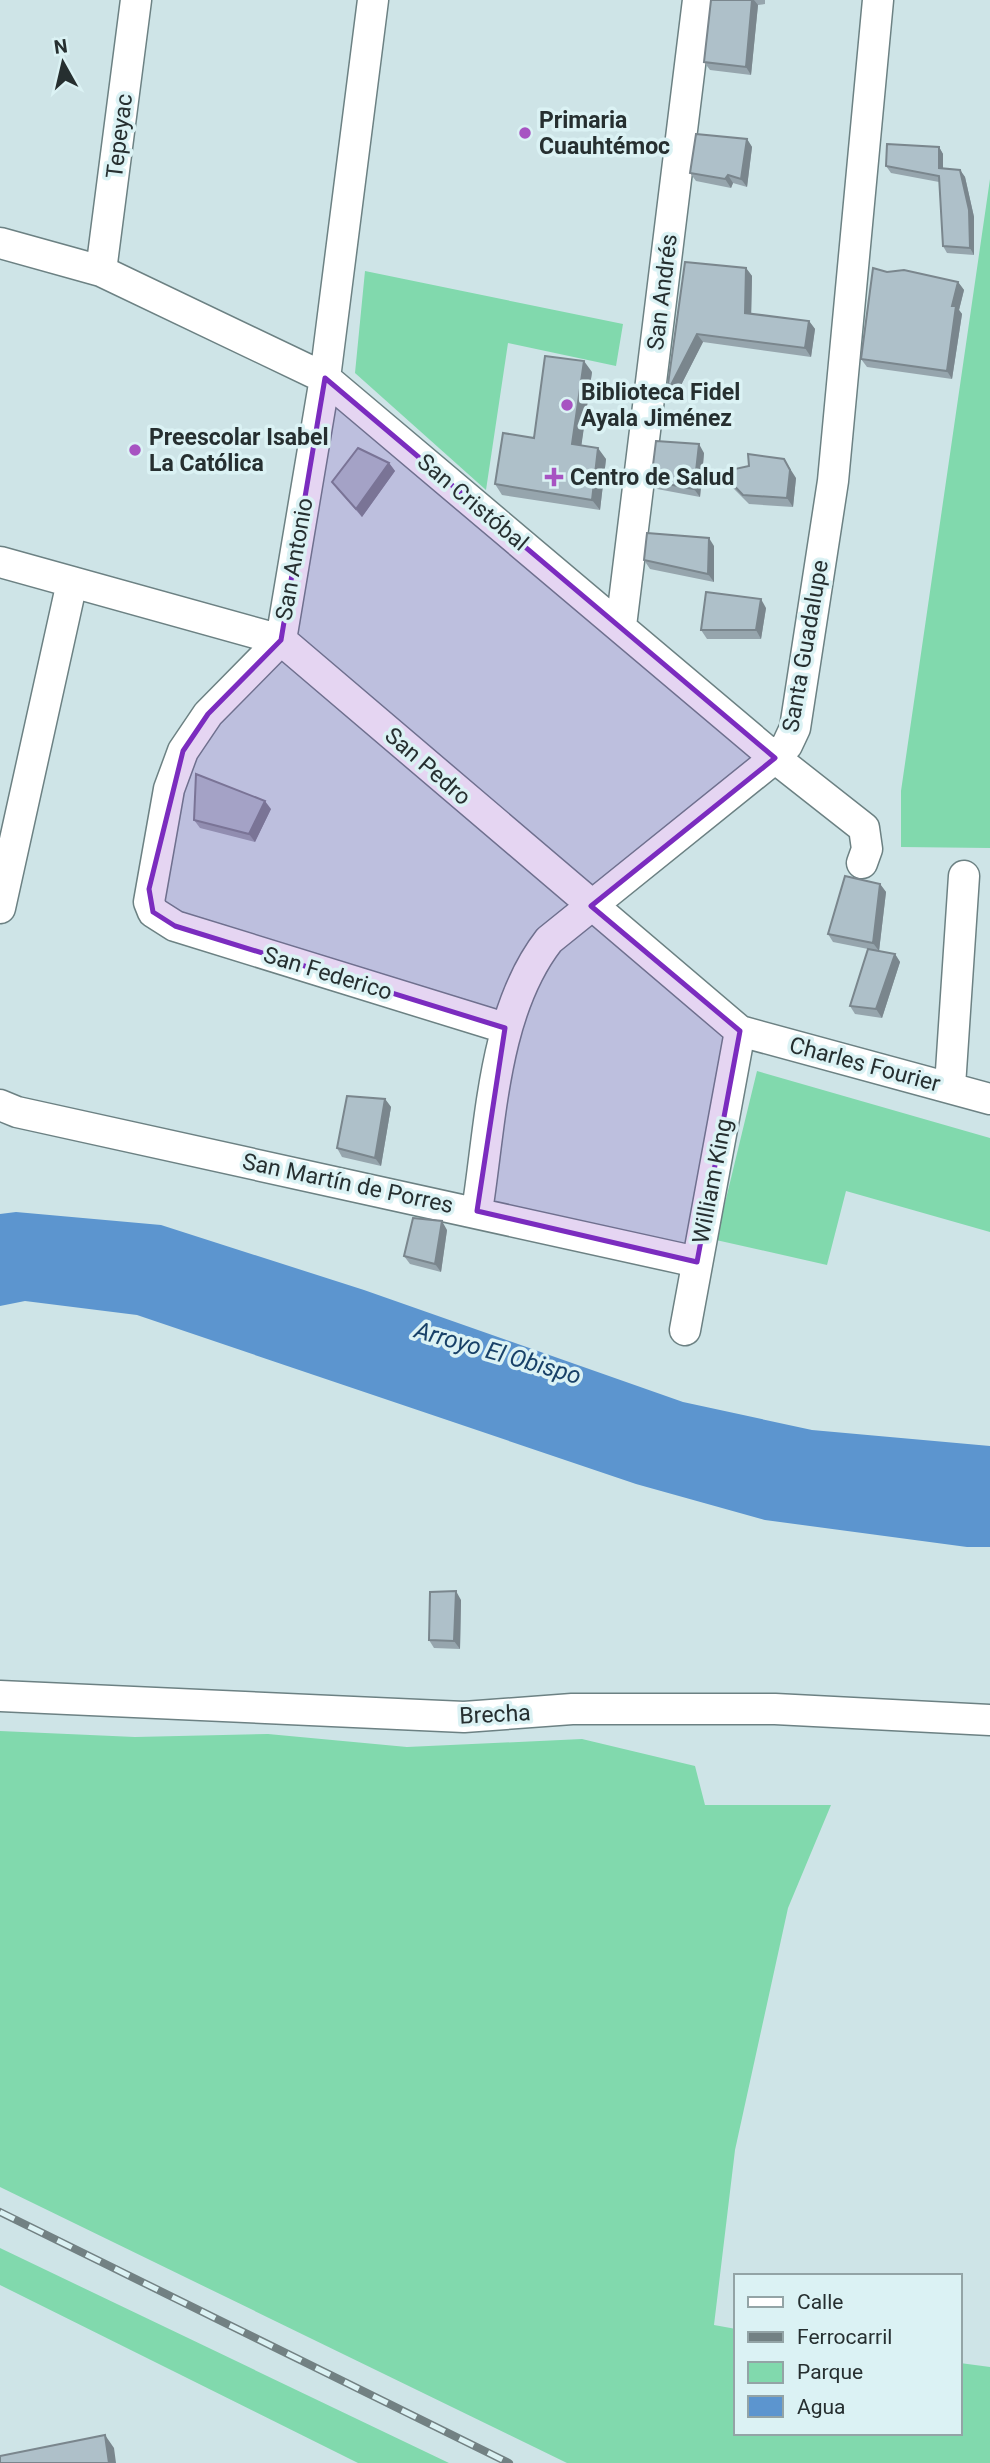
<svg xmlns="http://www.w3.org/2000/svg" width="990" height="2463" font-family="Roboto,sans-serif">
  <rect width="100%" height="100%" fill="#cee4e7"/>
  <path fill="#81d9ad" d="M 990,179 L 990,848 L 901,847 L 901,791 Z
    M 365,271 L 623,324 L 616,366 L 508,343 L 486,490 L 355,373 Z
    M 757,1071 L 990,1138 L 990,1232 L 846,1191 L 827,1265 L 716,1240 Z
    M 0,1731 L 135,1737 L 268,1734 L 407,1747 L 582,1739 L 695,1766 L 705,1805 L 831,1805 L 788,1908 L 735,2150 L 714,2325 L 736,2329 L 736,2433 L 960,2433 L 960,2363 L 990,2367 L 990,2463 L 567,2463 L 0,2187 Z
    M 0,2248 L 449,2463 L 358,2463 L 0,2285 Z"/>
  <path fill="#5c95cf" d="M 16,1212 L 161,1225 L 364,1290 L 683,1402 L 812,1430 L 990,1446 L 990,1547 L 967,1547 L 765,1520 L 636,1484 L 137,1315 L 25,1301 L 0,1306 L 0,1214 Z"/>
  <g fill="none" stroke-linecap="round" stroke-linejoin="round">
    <g stroke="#6c8183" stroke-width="33">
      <path id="minor" d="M 373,0 L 325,378 L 281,640 L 208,714 L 183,751 L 169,789 L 149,902 L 153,912 L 175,926 L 505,1028
        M 0,243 L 101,271 L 325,378 L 775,758 L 864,828 L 867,849 L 862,863
        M 101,271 L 136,0
        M 0,562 L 281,640 L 740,1031 L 990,1099
        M 621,626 L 698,0
        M 0,908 L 72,582
        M 950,1086 L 964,876
        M 0,1105 L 17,1112 L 697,1262
        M 477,1211 C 491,1123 493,1012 549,940 L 775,758 L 787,745 L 795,728 L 833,481 L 878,0
        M 685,1330 L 740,1031
        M 0,1696 L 464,1717 L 572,1709 L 775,1709 L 990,1720"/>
    </g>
    <use href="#minor" stroke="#fff" stroke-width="30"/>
    <g stroke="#728183" stroke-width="8">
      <path id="rail" d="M 0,2212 L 509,2463"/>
    </g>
    <use href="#rail" stroke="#dbf2f4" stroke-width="5" stroke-dasharray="16" stroke-linecap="butt"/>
  </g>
  <path fill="#96a5ad" d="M 711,0 L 765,0 L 765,4 L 758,5 L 751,75 L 710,70 L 704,62 Z
    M 747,139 L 752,147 L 747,187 L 733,183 L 731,188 L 696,181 L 690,173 Z
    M 939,147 L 943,154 L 943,168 L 960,170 L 965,177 L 974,217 L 974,255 L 947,253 L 943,246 L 939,182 L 891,173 L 886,166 Z
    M 685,262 L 746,268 L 752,276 L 751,314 L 809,321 L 815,329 L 811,357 L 703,342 L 677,393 L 674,392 L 668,384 Z
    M 887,272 L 958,282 L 964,290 L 959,310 L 962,314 L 952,379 L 867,367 L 861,359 Z
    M 592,372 L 581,446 L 606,459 L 600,510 L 502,495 L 495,484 Z
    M 704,453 L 700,497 L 657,489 L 651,481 Z
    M 389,463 L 395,471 L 362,517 L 338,490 L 332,482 Z
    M 721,472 L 796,478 L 793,507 L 749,504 L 726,481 Z
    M 714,546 L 714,582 L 650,569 L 644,560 Z
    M 766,608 L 761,639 L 707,639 L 701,630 Z
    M 271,809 L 255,842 L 200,828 L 194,820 Z
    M 880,884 L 886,892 L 879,951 L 895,954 L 900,962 L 882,1018 L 855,1014 L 850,1006 L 873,950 L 833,942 L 828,934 Z
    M 385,1099 L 391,1107 L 381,1166 L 342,1157 L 337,1148 Z
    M 447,1230 L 441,1272 L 410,1264 L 404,1256 Z
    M 461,1600 L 460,1649 L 434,1648 L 429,1640 Z"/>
  <path fill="#7a868d" d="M 752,0 L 754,0 L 758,5 L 751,75 L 746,67 Z
    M 747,139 L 752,147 L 747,187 L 741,179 Z
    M 939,147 L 943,154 L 943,175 L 939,168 Z
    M 960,170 L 965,177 L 974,217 L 974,255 L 970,248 Z
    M 728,175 L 733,183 L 731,188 L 725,179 Z
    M 746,268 L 752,276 L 751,322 L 745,313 Z
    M 958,282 L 964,290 L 959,310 L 962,314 L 952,379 L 947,371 L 952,306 Z
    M 809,321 L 815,329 L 811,357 L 805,348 Z
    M 697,334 L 703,342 L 677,393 L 671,385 Z
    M 584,361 L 592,372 L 580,455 L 572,444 Z
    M 699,444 L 704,453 L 700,497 L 694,489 Z
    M 598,448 L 606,459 L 600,510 L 592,500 Z
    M 784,459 L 796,478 L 793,507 L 787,498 Z
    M 389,463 L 395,471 L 362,517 L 356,509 Z
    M 709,538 L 714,546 L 714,582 L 708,574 Z
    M 761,599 L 766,608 L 761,639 L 756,630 Z
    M 265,801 L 271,809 L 255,842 L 249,834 Z
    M 880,884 L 886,892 L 879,951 L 873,943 Z
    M 895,954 L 900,962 L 882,1018 L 876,1009 Z
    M 385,1099 L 391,1107 L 381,1166 L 375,1158 Z
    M 442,1221 L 447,1230 L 441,1272 L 435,1264 Z
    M 456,1591 L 461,1600 L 460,1649 L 454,1641 Z
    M 105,2435 L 114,2448 L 116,2463 L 109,2463 Z"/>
  <path fill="#aec0c9" stroke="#7a868d" stroke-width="2" d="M 711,0 L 752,0 L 746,67 L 704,62 Z
    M 696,134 L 747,139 L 741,179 L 728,175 L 725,179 L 690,173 Z
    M 887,144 L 939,147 L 939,168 L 960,170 L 969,210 L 970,248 L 943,246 L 939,176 L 886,166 Z
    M 685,262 L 746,268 L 745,313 L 809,321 L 805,348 L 697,334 L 671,385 L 668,384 Z
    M 873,268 L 887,272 L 904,270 L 958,282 L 952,306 L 956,306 L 947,371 L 861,359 Z
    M 545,356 L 584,361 L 572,444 L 598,448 L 592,500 L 495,484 L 503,433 L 534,438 Z
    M 656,441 L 699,444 L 694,489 L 651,481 Z
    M 358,448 L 389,463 L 356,509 L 332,482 Z
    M 748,454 L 784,459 L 790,470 L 787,498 L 743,495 L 721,472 L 749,466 Z
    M 647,533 L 709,538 L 708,574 L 644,560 Z
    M 706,592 L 761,599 L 756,630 L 701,630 Z
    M 196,774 L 265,801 L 249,834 L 194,820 Z
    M 845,876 L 880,884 L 873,943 L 828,934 Z
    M 868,949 L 895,954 L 876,1009 L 850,1006 Z
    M 347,1096 L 385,1099 L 375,1158 L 337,1148 Z
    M 413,1218 L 442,1221 L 435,1264 L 404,1256 Z
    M 456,1591 L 454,1641 L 429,1640 L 430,1592 Z
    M 105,2435 L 109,2463 L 0,2463 L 0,2456 Z"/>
  <path fill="#7b2cbf" fill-opacity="0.2" stroke="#7b2cbf" stroke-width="5" stroke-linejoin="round" d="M 325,378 L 775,758 L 591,906 L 740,1031 L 697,1262 L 477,1211 L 505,1028 L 175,926 L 153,912 L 149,889 L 183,751 L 208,714 L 281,640 Z"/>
  <g fill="#a753c2" stroke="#dbf2f4" stroke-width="2.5">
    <circle cx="525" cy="133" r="7"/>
    <circle cx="567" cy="405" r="7"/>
    <circle cx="135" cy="450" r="7"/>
    <path d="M550.5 466.5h7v7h7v7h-7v7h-7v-7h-7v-7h7z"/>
  </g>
  <g text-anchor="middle" stroke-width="7" stroke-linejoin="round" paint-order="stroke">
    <g font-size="23" font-weight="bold" fill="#262f30" stroke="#dbf2f4" text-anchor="start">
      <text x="539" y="128">Primaria<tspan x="539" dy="26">Cuauhtémoc</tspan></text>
      <text x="581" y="400">Biblioteca Fidel<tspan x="581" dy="26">Ayala Jiménez</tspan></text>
      <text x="149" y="445">Preescolar Isabel<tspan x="149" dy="26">La Católica</tspan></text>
      <text x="570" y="485">Centro de Salud</text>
    </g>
    <g font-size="23" fill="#262f30" stroke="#dbf2f4">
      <text transform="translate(119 136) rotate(-83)" y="8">Tepeyac</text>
      <text transform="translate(662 292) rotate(-83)" y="8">San Andrés</text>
      <text transform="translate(473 502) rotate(40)" y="8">San Cristóbal</text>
      <text transform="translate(294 559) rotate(-80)" y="8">San Antonio</text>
      <text transform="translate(805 646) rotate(-80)" y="8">Santa Guadalupe</text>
      <text transform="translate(428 766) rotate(41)" y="8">San Pedro</text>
      <text transform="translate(328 973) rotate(17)" y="8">San Federico</text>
      <text transform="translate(865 1064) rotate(15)" y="8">Charles Fourier</text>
      <text transform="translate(712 1181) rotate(-79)" y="8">William King</text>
      <text transform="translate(348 1183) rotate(12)" y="8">San Martín de Porres</text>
      <text transform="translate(495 1714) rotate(-3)" y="8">Brecha</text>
    </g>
    <g font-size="24" font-style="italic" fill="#184168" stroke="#dbf2f4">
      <text transform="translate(498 1353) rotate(16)" y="8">Arroyo El Obispo</text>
    </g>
  </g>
  <rect x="734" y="2274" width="228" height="161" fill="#dbf2f4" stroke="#93a4a6" stroke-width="2"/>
  <rect x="748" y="2297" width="35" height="10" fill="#ffffff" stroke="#93a4a6" stroke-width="2"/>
  <text x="797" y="2309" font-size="21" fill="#262f30">Calle</text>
  <rect x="748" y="2332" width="35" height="10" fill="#728183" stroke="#93a4a6" stroke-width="2"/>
  <text x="797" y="2344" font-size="21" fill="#262f30">Ferrocarril</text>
  <rect x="748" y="2362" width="35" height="21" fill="#81d9ad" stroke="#93a4a6" stroke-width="2"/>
  <text x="797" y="2379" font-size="21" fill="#262f30">Parque</text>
  <rect x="748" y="2396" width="35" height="21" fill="#5c95cf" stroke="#93a4a6" stroke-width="2"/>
  <text x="797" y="2414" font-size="21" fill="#262f30">Agua</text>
  <g transform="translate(63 63) rotate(352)" stroke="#dbf2f4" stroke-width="5" paint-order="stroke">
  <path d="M0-5L12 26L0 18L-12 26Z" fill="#262f30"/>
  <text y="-10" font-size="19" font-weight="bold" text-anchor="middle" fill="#262f30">N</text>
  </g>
</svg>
